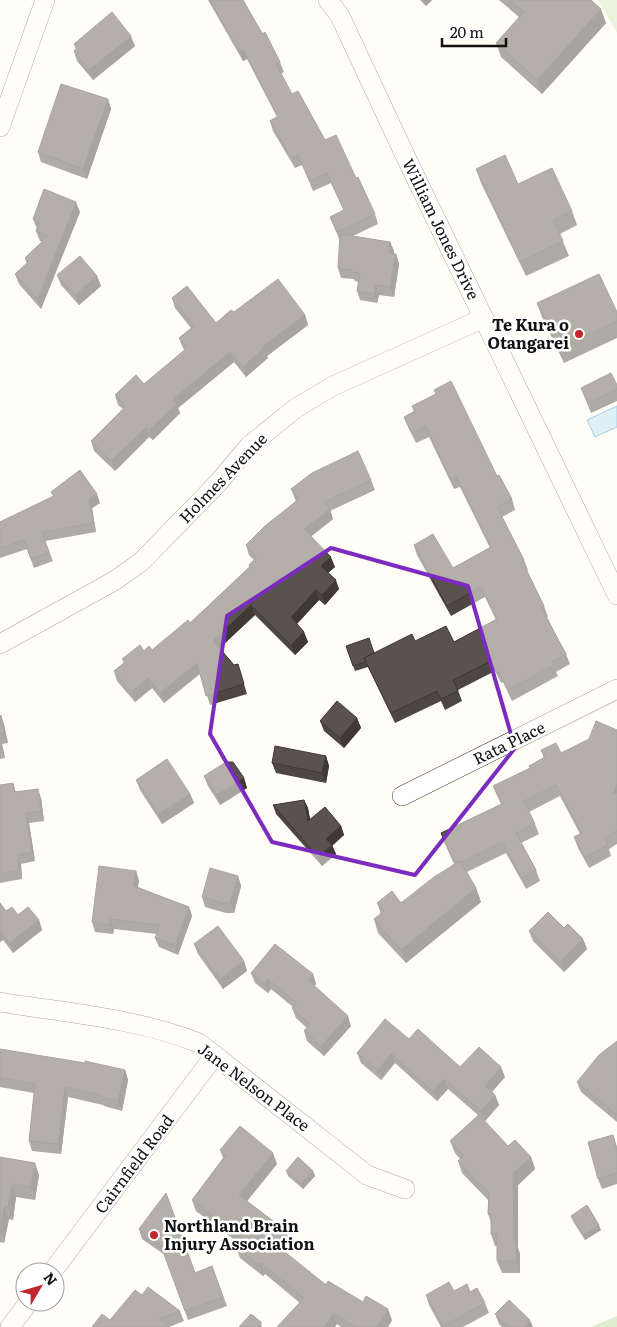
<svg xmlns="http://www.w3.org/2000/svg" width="617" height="1327" font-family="Literata,serif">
  <rect width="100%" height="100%" fill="#fffdf5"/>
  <path fill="#d5ebbd" d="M 598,0 L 617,0 L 617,33 Z"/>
  <path fill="#b9dc9c" d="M 617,1316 L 617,1327 L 591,1327 Z"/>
  <path fill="#b9e0f7" stroke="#3f96cf" d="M 617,406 L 617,427 L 595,437 L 587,420 Z"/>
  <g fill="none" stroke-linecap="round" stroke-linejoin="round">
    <g stroke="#444" stroke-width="20">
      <path id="street" d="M 328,0 L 340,16 L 402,149 L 617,595
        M 0,127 L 45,0
        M 0,644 L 114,581 L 141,562 L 218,483 L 249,446 L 296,408 L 333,386 L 484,318
        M 402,796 L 617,689
        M 0,1002 C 67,1013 136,1018 199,1043 L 367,1175 L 405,1189
        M 52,1272 L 215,1055
        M 10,1327 L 29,1302"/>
    </g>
    <use href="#street" stroke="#fff" stroke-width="19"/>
  </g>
  <path fill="#4d4742" d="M 208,0 L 243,0 L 280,62 L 284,72 L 281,74 L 292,94 L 325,140 L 356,178 L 375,214 L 378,224 L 353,236 L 390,242 L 394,251 L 393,254 L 396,254 L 399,264 L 394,297 L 379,295 L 377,303 L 360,300 L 357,291 L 358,282 L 355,281 L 354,279 L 341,278 L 338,268 L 340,241 L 330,217 L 344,211 L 331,183 L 313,191 L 302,165 L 295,168 L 273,131 L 270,121 L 277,117 L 247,59 L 243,61 Z
    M 420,0 L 432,0 L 426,6 Z
    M 499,0 L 591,0 L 606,23 L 542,94 L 501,57 L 496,43 L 519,17 Z
    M 74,44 L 135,46 L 93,80 L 77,61 L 74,51 L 76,49 Z
    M 108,99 L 111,109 L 87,179 L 41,162 L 38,152 Z
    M 476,169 L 518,184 L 572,211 L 577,225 L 560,234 L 569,256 L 526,276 L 481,183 Z
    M 80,212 L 41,309 L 19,284 L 15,274 L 27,264 L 25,258 L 42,242 L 40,241 L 36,231 L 37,229 L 33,219 Z
    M 57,275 L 97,276 L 101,286 L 79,305 L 61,285 Z
    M 172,298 L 216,323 L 234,312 L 305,315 L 308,325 L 267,356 L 268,358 L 246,377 L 234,362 L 178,408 L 180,413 L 153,440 L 149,437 L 115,471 L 94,451 L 91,441 L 123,409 L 118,405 L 115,395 L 144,384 L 185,350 L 183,348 L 179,338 L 191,328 L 175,308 Z
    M 537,303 L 617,312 L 617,338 L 564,363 L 542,317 Z
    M 617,385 L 617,401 L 591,413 L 581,388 Z
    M 434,390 L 497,476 L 512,499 L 515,510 L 502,517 L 524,560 L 528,570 L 527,571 L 544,606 L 548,617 L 547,617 L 566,654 L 570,664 L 556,672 L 558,676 L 512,701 L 503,682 L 501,683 L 495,671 L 458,690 L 462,701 L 445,710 L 441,701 L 395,723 L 368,667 L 355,671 L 346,646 L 374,653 L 415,641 L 454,642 L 496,620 L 485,597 L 451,616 L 417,555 L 414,545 L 453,568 L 490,548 L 460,487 L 454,489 L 429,437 L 416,443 L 408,427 L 404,417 L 414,412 L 412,406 L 436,394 Z
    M 371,480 L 375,490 L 330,511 L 333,519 L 311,536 L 335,567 L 328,573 L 339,589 L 325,605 L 319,600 L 297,624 L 304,632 L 308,642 L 295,655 L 255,615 L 220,648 L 234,665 L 238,664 L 247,694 L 210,705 L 200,674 L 164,703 L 152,688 L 135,702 L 117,681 L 114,671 L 124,663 L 122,659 L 144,651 L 152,650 L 190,623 L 249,567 L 249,565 L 254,560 L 249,555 L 246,545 L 296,501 L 295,499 L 291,489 Z
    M 51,492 L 100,503 L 92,508 L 96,532 L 45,541 L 53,561 L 34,568 L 27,549 L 0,558 L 0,522 L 53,496 Z
    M 1,715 L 4,725 L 8,743 L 2,744 L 5,758 L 0,759 L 0,716 Z
    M 357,718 L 361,728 L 344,748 L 324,731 L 320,721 Z
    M 617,730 L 617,844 L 609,849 L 611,856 L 589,868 L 578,848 L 574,837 L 580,834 L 560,796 L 529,812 L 535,824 L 539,834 L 521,843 L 536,870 L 540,881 L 526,889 L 506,853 L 467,872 L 476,888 L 481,902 L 406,963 L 378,933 L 374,919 L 381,914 L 377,903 L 401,903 L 454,864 L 445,844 L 441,833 L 501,804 L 493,786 L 530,768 L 544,758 L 541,750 L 561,753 Z
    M 326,756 L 329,766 L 326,783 L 276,773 L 272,763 Z
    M 204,776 L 244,778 L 247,788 L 220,805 L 208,786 Z
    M 136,780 L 190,794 L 194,803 L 162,824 L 140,790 Z
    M 0,785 L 17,792 L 41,798 L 44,821 L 29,823 L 35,861 L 21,864 L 22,879 L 0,883 Z
    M 304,800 L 308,808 L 310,820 L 341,826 L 344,835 L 332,845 L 336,854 L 322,866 L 276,814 L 273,805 Z
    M 136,871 L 139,881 L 138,887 L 189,907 L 192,916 L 178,955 L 159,947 L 155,938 L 157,934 L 114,929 L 113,934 L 95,932 L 92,922 Z
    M 238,876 L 241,886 L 234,913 L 226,913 L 205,907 L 202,897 Z
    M 0,903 L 6,911 L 39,920 L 42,930 L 13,953 L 3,940 L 0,942 Z
    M 564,928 L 583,939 L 587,949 L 564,972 L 533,941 L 529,931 Z
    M 194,944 L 244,961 L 247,971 L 223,989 L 198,954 Z
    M 251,973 L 313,974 L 316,984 L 314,987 L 351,1026 L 324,1056 L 307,1041 L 304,1031 L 307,1028 L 296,1018 L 292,1008 L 293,1007 L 271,989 L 268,993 L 255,983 Z
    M 409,1039 L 460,1067 L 505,1077 L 492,1092 L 495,1095 L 499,1105 L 485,1121 L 508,1146 L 531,1157 L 535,1169 L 518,1185 L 518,1248 L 520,1254 L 520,1273 L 502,1273 L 497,1261 L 497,1246 L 495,1246 L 491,1234 L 491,1222 L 488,1214 L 488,1200 L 462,1173 L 458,1161 L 460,1159 L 455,1153 L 450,1141 L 478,1115 L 448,1089 L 437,1101 L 395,1063 L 381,1080 L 361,1063 L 357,1053 Z
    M 617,1041 L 617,1122 L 581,1092 L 577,1082 Z
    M 0,1049 L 125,1070 L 128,1080 L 122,1111 L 104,1106 L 103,1105 L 68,1097 L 61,1154 L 32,1151 L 29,1141 L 34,1093 L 0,1087 Z
    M 613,1135 L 617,1147 L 617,1184 L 602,1189 L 598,1179 Z
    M 220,1150 L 277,1164 L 247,1201 L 286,1231 L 290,1242 L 283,1251 L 326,1285 L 392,1320 L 388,1327 L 341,1327 L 337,1324 L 335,1327 L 277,1327 L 300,1303 L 265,1274 L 263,1276 L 240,1258 L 236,1246 L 236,1241 L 196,1211 L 192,1200 L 223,1158 Z
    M 0,1157 L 39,1175 L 35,1200 L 16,1197 L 13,1220 L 9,1219 L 4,1243 L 0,1242 Z
    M 286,1171 L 313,1171 L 315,1176 L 303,1189 L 288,1176 Z
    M 166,1193 L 195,1273 L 212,1266 L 227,1306 L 188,1320 L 165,1255 L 142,1239 L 139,1229 Z
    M 571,1216 L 601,1230 L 585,1240 L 573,1221 Z
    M 454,1291 L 470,1292 L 485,1303 L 489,1313 L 463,1327 L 441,1327 L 429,1305 L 426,1295 Z
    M 142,1295 L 180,1311 L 184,1321 L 169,1327 L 110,1320 Z
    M 495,1314 L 533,1327 L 502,1327 L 499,1324 Z"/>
  <path fill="#3f3936" d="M 424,0 L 432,0 L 426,6 Z
    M 601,9 L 606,23 L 542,94 L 537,80 Z
    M 131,36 L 135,46 L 93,80 L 89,70 Z
    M 243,49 L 247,59 L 243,61 L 239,51 Z
    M 108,99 L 111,109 L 87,179 L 83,169 Z
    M 76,202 L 80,212 L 41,309 L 38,299 Z
    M 390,242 L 394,251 L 392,263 L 389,253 Z
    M 396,254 L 399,264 L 394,297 L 390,287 Z
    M 97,276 L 101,286 L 79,305 L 75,295 Z
    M 375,285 L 379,295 L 377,303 L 374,294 Z
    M 305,315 L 308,325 L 267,356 L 268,358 L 246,377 L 243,367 L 263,346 Z
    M 230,352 L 234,362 L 178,408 L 180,413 L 153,440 L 149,430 L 173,399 Z
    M 146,427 L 149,437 L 115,471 L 111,461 Z
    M 97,494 L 100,503 L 92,508 L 96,532 L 93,523 L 89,499 Z
    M 330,509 L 333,519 L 308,539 L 304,529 Z
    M 331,557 L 335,567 L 324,576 L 321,566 Z
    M 336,580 L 339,589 L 325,605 L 322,595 Z
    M 316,590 L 319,600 L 294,627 L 291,617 Z
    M 251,605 L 255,615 L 217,650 L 213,641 Z
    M 304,632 L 308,642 L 295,655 L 291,645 Z
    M 197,663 L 200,673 L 164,703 L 160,693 Z
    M 149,678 L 152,688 L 135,702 L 131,692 Z
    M 1,715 L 4,725 L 8,743 L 4,733 Z
    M 357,718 L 361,728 L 344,748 L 340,738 Z
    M 0,738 L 2,744 L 5,758 L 1,748 Z
    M 326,756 L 329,766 L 326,783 L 322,773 Z
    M 244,778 L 247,788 L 220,805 L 217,795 Z
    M 617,784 L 617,805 L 613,795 Z
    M 38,789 L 41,798 L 44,821 L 41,811 Z
    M 190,794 L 194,803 L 162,824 L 158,814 Z
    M 304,800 L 308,808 L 312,830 L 308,821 Z
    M 26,814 L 29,823 L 35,861 L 32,852 Z
    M 341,826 L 344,835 L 330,848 L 326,839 Z
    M 332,845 L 336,854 L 322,866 L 318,857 Z
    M 18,855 L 21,864 L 22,879 L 19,870 Z
    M 136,871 L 139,881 L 136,895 L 133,886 Z
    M 238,876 L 241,886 L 234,913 L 230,903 Z
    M 476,888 L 481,902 L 406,963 L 401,950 Z
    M 189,907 L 192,916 L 178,955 L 175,945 Z
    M 110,919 L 114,929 L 113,934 L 110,925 Z
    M 39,920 L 42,930 L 13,953 L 10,943 Z
    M 0,931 L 3,940 L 0,942 Z
    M 583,939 L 587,949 L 564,972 L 560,962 Z
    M 244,961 L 247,971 L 223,989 L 220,979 Z
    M 313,974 L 316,984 L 311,990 L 308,980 Z
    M 268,979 L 271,989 L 268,993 L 264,984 Z
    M 348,1016 L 351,1026 L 324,1056 L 321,1046 Z
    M 391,1053 L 395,1063 L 381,1080 L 378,1070 Z
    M 501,1067 L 505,1077 L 488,1096 L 485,1086 Z
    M 125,1070 L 128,1080 L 122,1111 L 118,1101 Z
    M 444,1079 L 448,1089 L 437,1101 L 433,1091 Z
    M 65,1087 L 68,1097 L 61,1154 L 58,1144 Z
    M 495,1095 L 499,1105 L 485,1121 L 481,1111 Z
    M 273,1153 L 277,1164 L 243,1206 L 239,1195 Z
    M 531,1157 L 535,1169 L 518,1185 L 518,1248 L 520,1254 L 520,1273 L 516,1261 L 514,1241 L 513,1173 Z
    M 35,1163 L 39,1175 L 35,1200 L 31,1187 Z
    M 313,1171 L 315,1176 L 303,1189 L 301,1184 Z
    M 12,1184 L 16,1197 L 13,1220 L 8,1207 Z
    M 4,1207 L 9,1219 L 4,1243 L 0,1231 L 0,1229 Z
    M 599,1225 L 601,1230 L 585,1240 L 584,1235 Z
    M 286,1231 L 290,1242 L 279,1255 L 275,1244 Z
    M 261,1263 L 265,1274 L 263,1276 L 259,1265 Z
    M 388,1309 L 392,1320 L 388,1327 L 377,1327 Z
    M 333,1313 L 337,1324 L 335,1327 L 325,1327 Z
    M 530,1320 L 533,1327 L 524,1327 Z"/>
  <path fill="#5a524d" stroke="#3f3936" d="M 210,0 L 243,0 L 262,34 L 265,32 L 280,62 L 276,64 L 292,94 L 298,91 L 325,140 L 336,135 L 356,178 L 358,177 L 375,214 L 337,232 L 330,217 L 344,210 L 327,173 L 310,181 L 298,155 L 291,158 L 270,121 L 278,116 L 243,49 L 239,51 Z
    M 510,0 L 591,0 L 601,9 L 537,80 L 496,43 L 524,12 Z
    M 112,12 L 131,36 L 89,70 L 74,51 L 77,48 L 74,44 Z
    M 61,84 L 108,99 L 83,169 L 38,152 Z
    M 505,155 L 518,184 L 552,168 L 572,211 L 553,220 L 563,241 L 520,262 L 476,169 Z
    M 44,189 L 76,202 L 38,299 L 15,274 L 28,262 L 25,258 L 48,236 L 36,231 L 40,222 L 33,219 Z
    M 340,234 L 390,242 L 389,253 L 396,254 L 390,287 L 375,285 L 374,294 L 357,291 L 360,273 L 352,272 L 352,270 L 338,268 Z
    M 80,256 L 97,276 L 75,295 L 57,275 Z
    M 599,274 L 617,312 L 617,321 L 559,348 L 537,303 Z
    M 278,279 L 305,315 L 263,346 L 264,348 L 243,367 L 230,352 L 173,399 L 177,404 L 149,430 L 146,427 L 111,461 L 91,441 L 126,406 L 115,395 L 136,375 L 144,384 L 187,348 L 179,338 L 194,326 L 172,298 L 187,286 L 216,323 L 231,310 L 234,312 Z
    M 611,373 L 617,385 L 617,389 L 588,403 L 581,388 Z
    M 451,381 L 497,476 L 499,475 L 512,499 L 497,507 L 524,560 L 522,561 L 544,606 L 541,608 L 566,654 L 552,662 L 554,665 L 508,690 L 499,672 L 497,673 L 491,661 L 453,680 L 458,691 L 441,699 L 437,691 L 391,713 L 364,658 L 412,634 L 415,641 L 446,626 L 454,642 L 497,619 L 481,587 L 447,606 L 414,545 L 433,534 L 453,568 L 491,547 L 456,476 L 450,479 L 426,426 L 412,433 L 404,417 L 415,411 L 412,406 L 436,394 L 434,390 Z
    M 358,451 L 371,480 L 324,502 L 330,509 L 304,529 L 331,557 L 321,566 L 336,580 L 322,595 L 316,590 L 291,617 L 304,632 L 291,645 L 251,605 L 213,641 L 234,665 L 238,664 L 244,684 L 206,696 L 197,663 L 160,693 L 149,678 L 131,692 L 114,671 L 125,662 L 122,659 L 140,645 L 144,651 L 149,646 L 152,650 L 188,620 L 190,623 L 250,567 L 249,565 L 257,557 L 246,545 L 265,526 L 299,499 L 291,489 L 312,473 Z
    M 80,470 L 97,494 L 89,499 L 93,523 L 42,532 L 49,552 L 31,559 L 24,540 L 0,548 L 0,522 L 54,496 L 51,492 Z
    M 369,638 L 374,653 L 364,658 L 366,662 L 353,666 L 346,646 Z
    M 337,701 L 357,718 L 340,738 L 320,721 Z
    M 1,715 L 4,733 L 0,734 L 0,716 Z
    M 596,721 L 617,730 L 617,784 L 613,795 L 617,792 L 617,831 L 604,838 L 608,845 L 585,857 L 574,837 L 582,833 L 556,785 L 524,801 L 535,824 L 516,833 L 536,870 L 522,878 L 502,842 L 461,862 L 460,861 L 455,863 L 441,833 L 502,804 L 493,786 L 530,768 L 529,766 L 545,757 L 541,750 L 556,743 L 561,753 L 589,739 Z
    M 275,746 L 326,756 L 322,773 L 272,763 Z
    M 167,759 L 190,794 L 158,814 L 136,780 Z
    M 226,762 L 233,762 L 244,778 L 217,795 L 204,776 Z
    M 13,783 L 15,792 L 38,789 L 41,811 L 26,814 L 32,852 L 18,855 L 19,870 L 0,874 L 0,785 Z
    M 304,800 L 308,821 L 325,807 L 341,826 L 326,839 L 332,845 L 318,857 L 273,805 Z
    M 460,861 L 476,888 L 401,950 L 374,919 L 384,911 L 377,903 L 392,891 L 401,903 L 434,877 Z
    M 99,866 L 136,871 L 133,886 L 189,907 L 175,945 L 155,938 L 160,925 L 110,919 L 110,925 L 92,922 Z
    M 210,868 L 238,876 L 230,903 L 223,903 L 202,897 Z
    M 0,903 L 6,911 L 12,907 L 18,915 L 28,907 L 39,920 L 10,943 L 0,931 Z
    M 548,912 L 564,928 L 568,924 L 583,939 L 560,962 L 529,931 Z
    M 218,926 L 244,961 L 220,979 L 194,944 Z
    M 275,944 L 313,974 L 308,980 L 348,1016 L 321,1046 L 304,1031 L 310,1024 L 292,1008 L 297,1003 L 268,979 L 264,984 L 251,973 Z
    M 385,1019 L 409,1039 L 418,1029 L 460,1067 L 479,1047 L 501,1067 L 485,1086 L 495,1095 L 481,1111 L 444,1079 L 433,1091 L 391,1053 L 378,1070 L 357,1053 Z
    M 617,1041 L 617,1115 L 577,1082 L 599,1055 Z
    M 0,1049 L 85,1063 L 85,1061 L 125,1070 L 118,1101 L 100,1096 L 100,1095 L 65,1087 L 58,1144 L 29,1141 L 35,1084 L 0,1078 Z
    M 479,1115 L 508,1146 L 515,1140 L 531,1157 L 513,1173 L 514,1241 L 516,1241 L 516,1261 L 497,1261 L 497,1234 L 491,1234 L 491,1214 L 488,1214 L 489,1193 L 458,1161 L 464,1155 L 450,1141 Z
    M 240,1126 L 273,1153 L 239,1195 L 286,1231 L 275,1244 L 326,1285 L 328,1281 L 363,1302 L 366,1296 L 388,1309 L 377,1327 L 356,1327 L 333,1313 L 325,1327 L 277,1327 L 304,1298 L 261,1263 L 259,1265 L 236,1246 L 236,1240 L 240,1235 L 192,1200 L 226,1155 L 220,1150 Z
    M 613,1135 L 617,1150 L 617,1173 L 598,1179 L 588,1142 Z
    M 0,1157 L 35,1163 L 31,1187 L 12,1184 L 8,1207 L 4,1207 L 0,1229 Z
    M 298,1157 L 313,1171 L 301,1184 L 286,1171 Z
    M 166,1193 L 195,1273 L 212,1266 L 223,1297 L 185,1311 L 161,1246 L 139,1229 Z
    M 587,1205 L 599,1225 L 584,1235 L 571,1216 Z
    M 449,1282 L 454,1291 L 467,1284 L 470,1292 L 477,1288 L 485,1303 L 443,1326 L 426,1295 Z
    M 148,1287 L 180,1311 L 159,1319 L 170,1327 L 92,1327 L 102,1314 L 110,1320 L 135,1290 L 142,1295 Z
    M 509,1300 L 530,1320 L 524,1327 L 508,1327 L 495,1314 Z
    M 251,1314 L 261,1322 L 261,1327 L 239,1327 Z"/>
  <path d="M0 0H617V1327H0ZM 331,548 L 468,586 L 515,748 L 415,875 L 272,842 L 210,734 L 227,616 Z" fill="#fffdf5" fill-opacity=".55" fill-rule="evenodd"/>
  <path fill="none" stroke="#7b2cbf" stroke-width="4" stroke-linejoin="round" d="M 331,548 L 468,586 L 515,748 L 415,875 L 272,842 L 210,734 L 227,616 Z"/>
  <g fill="#c4262e" stroke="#fff" stroke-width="2">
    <circle cx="579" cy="334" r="5"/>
    <circle cx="154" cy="1235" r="5"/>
  </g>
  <g text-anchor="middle" stroke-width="5" stroke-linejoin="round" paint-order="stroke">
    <g font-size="16" fill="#111" stroke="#fff">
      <text transform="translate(441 229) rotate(64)" y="6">William Jones Drive</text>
      <text transform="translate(223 478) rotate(-46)" y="6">Holmes Avenue</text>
      <text transform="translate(509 743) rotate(-26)" y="6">Rata Place</text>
      <text transform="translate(254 1087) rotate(37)" y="6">Jane Nelson Place</text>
      <text transform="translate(134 1164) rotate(-53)" y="6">Cairnfield Road</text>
    </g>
    <g font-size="16" font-weight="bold" fill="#111" stroke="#fff" text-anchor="end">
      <text x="569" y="331">Te Kura o<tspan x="569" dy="18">Otangarei</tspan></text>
      <text x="164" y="1232" text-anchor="start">Northland Brain<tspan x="164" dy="18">Injury Association</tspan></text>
    </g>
  </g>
  <g transform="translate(40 1287) rotate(52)"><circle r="24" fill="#ffffff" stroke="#a0a0a0"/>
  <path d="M0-4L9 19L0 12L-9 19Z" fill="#c4262e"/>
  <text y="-8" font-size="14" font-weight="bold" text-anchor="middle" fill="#111111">N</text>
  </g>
  <path d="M442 38v8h64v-8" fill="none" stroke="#111111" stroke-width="2.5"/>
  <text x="450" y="38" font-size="15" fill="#111111" stroke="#ffffff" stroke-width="4" paint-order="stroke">20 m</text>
</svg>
